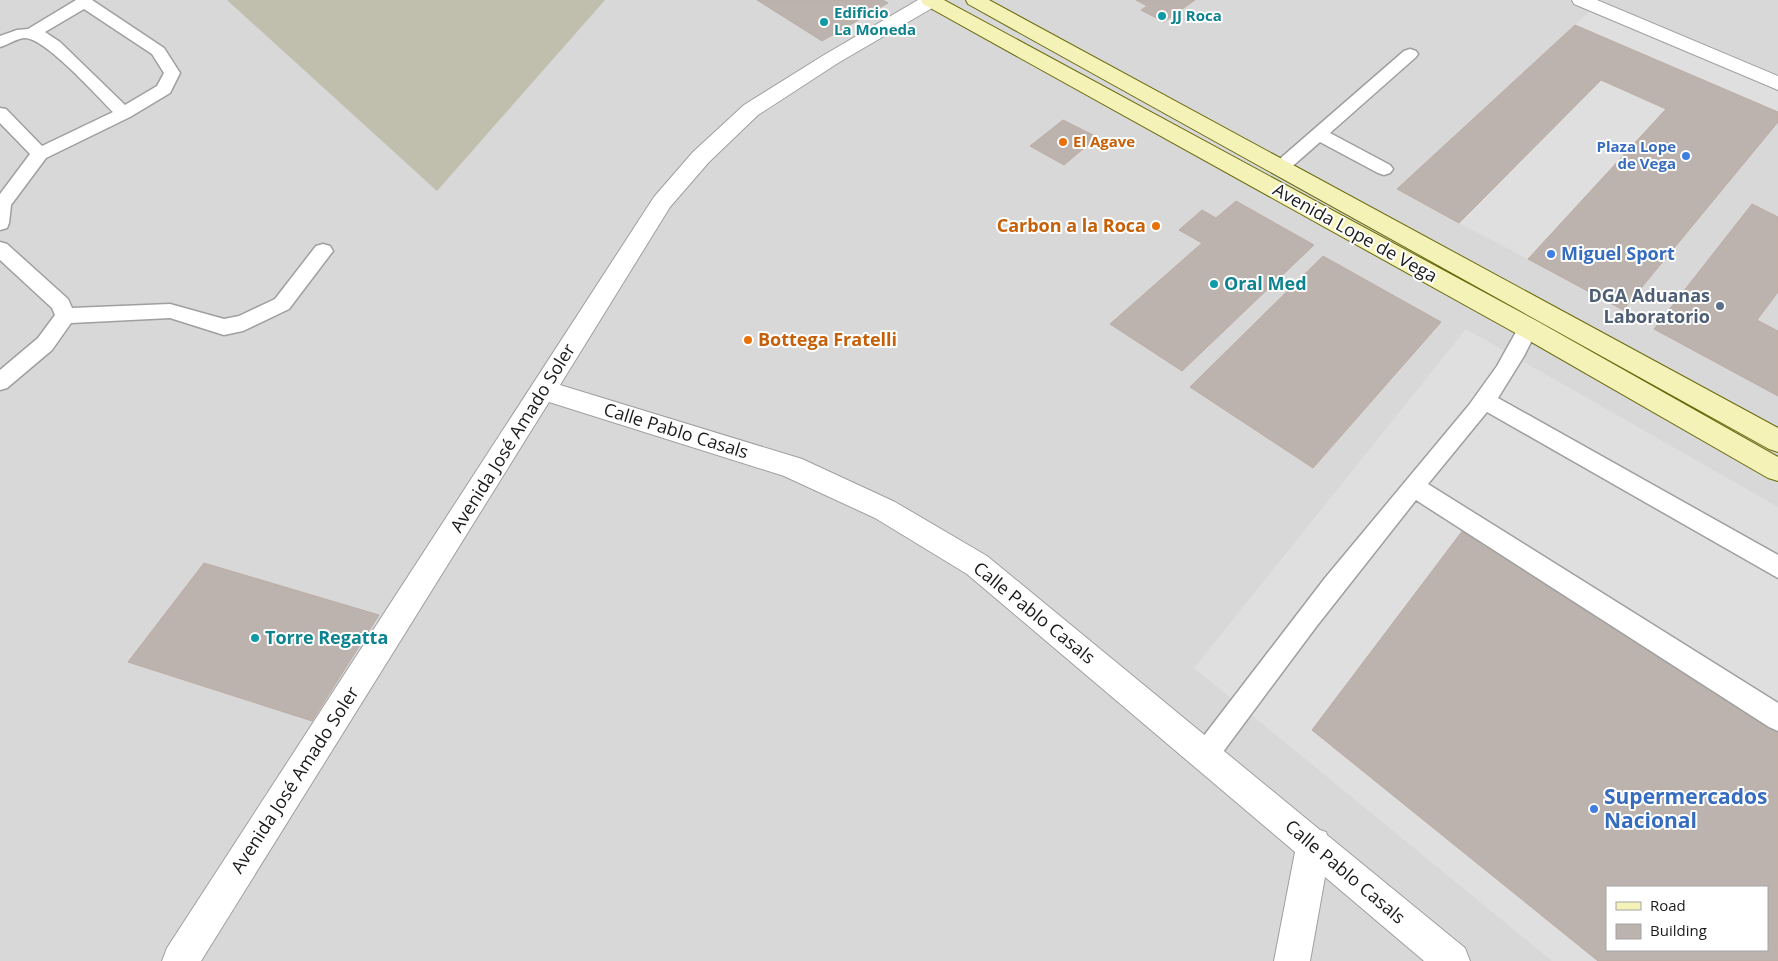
<svg xmlns="http://www.w3.org/2000/svg" width="1778" height="961" font-family="'Open Sans',sans-serif">
  <rect width="100%" height="100%" fill="#ece8e1"/>
  <path fill="#d9d8d8" fill-rule="evenodd" d="M 0,0 L 1778,0 L 1778,961 L 0,961 ZM 1607,887 L 1767,887 L 1767,950 L 1607,950 Z"/>
  <path fill="#c0bead" d="M 227,0 L 605,0 L 437,191 Z"/>
  <path fill="#dfdfdf" d="M 1591,10 L 1778,89 L 1778,112 L 1696,77 L 1528,259 L 1459,223 L 1632,50 L 1575,25 Z
    M 1466,329 L 1778,507 L 1778,731 L 1463,530 L 1312,730 L 1598,961 L 1552,961 L 1194,668 Z"/>
  <path fill="#bcb3ae" stroke="#bdada5" fill-rule="evenodd" d="M 757,0 L 883,0 L 888,3 L 822,41 Z
    M 1136,0 L 1195,0 L 1164,22 L 1141,10 L 1147,6 Z
    M 1575,25 L 1778,112 L 1778,122 L 1623,310 L 1528,259 L 1666,109 L 1601,80 L 1459,223 L 1397,189 Z
    M 1063,120 L 1097,137 L 1064,165 L 1030,146 Z
    M 1236,201 L 1314,245 L 1182,371 L 1110,324 L 1202,243 L 1179,230 L 1202,210 L 1216,218 Z
    M 1752,204 L 1778,217 L 1778,292 L 1757,320 L 1778,331 L 1778,396 L 1654,329 Z
    M 1323,256 L 1441,322 L 1313,468 L 1190,387 Z
    M 1463,530 L 1778,731 L 1778,961 L 1598,961 L 1312,730 ZM 1607,887 L 1767,887 L 1767,950 L 1607,950 Z
    M 204,563 L 379,615 L 312,721 L 128,662 Z"/>
  <g fill="none" stroke-linecap="round" stroke-linejoin="round">
    <g stroke="#9f9f9f" stroke-width="3">
      <path id="service" d="M 76,0 L 92,0 L 164,48 L 180,73 L 170,93 L 130,117 L 46,158 L 11,205 L 9,223 L 7,228 L 0,230 L 0,194 L 30,154 L 0,123 L 0,108 L 6,109 L 42,146 L 113,112 C 97,96 45,38 25,38 C 17,38 8,45 0,47 L 0,36 L 17,30 L 28,29 ZM 84,9 L 152,54 L 164,73 L 157,86 L 125,105 L 60,42 L 45,32 Z
        M 1410,49 L 1416,51 L 1418,54 L 1416,57 L 1330,133 L 1390,165 L 1393,169 L 1390,173 L 1384,175 L 1378,173 L 1320,142 L 1287,171 L 1281,173 L 1275,171 L 1272,167 L 1275,163 L 1404,51 Z
        M 0,242 L 7,244 L 68,299 L 72,308 L 170,304 L 224,319 L 239,316 L 275,299 L 316,246 L 323,244 L 330,246 L 333,251 L 289,309 L 243,331 L 224,335 L 170,318 L 71,323 L 52,350 L 7,388 L 0,390 L 0,370 L 38,338 L 55,315 L 52,308 L 0,260 Z
        M 1528,320 L 1535,323 L 1538,328 L 1524,356 L 1498,398 L 1778,555 L 1778,578 L 1487,412 L 1428,484 L 1778,703 L 1778,731 L 1769,727 L 1416,500 L 1316,627 L 1214,764 L 1205,768 L 1196,764 L 1192,755 L 1196,746 L 1325,578 L 1469,405 L 1497,366 L 1521,323 Z"/>
    </g>
    <g stroke="#9f9f9f" stroke-width="2">
      <path id="minor" d="M 918,0 L 941,0 L 939,4 L 838,63 L 758,115 L 709,162 L 670,207 L 560,385 L 802,459 L 895,502 L 987,556 L 1320,830 L 1326,832 L 1327,835 L 1465,948 L 1470,961 L 1424,961 L 1325,877 L 1310,961 L 1274,961 L 1295,852 L 967,574 L 875,518 L 784,476 L 549,402 L 201,961 L 162,961 L 167,948 L 654,197 L 693,152 L 744,105 L 824,55 Z
        M 1572,0 L 1597,0 L 1778,76 L 1778,90 L 1574,4 Z"/>
    </g>
    <g stroke="#686a0b" stroke-width="2">
      <path id="secondary" d="M 921,0 L 944,0 L 1537,321 L 1778,457 L 1778,481 L 1768,478 L 1519,335 L 923,4 Z
        M 966,0 L 989,0 L 1778,428 L 1778,452 L 1769,449 L 968,4 Z"/>
    </g>
    <use href="#service" fill="#fff" fill-rule="evenodd"/>
    <use href="#minor" fill="#fff" fill-rule="evenodd"/>
    <use href="#secondary" fill="#f5f2b7" fill-rule="evenodd"/>
  </g>
  <g fill="#0f9aa8" stroke="#fff" stroke-width="2">
    <circle cx="1162" cy="16" r="5"/>
    <circle cx="824" cy="22" r="5"/>
    <circle cx="1214" cy="284" r="5"/>
    <circle cx="255" cy="638" r="5"/>
  </g>
  <g fill="#e8710a" stroke="#fff" stroke-width="2">
    <circle cx="1063" cy="142" r="5"/>
    <circle cx="1156" cy="226" r="5"/>
    <circle cx="748" cy="340" r="5"/>
  </g>
  <g fill="#3f7fe0" stroke="#fff" stroke-width="2">
    <circle cx="1686" cy="156" r="5"/>
    <circle cx="1551" cy="254" r="5"/>
    <circle cx="1594" cy="809" r="5"/>
  </g>
  <circle fill="#5c6f8a" stroke="#fff" stroke-width="2" cx="1720" cy="306" r="5"/>
  <g text-anchor="middle" stroke-width="4" stroke-linejoin="round" paint-order="stroke">
    <g font-size="15" font-weight="bold" fill="#0d838f" stroke="#fff" text-anchor="start">
      <text x="834" y="18">Edificio<tspan x="834" dy="17">La Moneda</tspan></text>
      <text x="1172" y="21">JJ Roca</text>
    </g>
    <g font-size="15" font-weight="bold" fill="#c56008" stroke="#fff" text-anchor="start">
      <text x="1073" y="147">El Agave</text>
    </g>
    <g font-size="15" font-weight="bold" fill="#366cbe" stroke="#fff" text-anchor="end">
      <text x="1676" y="152">Plaza Lope<tspan x="1676" dy="17">de Vega</tspan></text>
    </g>
    <g font-size="18" font-weight="bold" fill="#c56008" stroke="#fff" text-anchor="end">
      <text x="1146" y="232">Carbon a la Roca</text>
      <text x="758" y="346" text-anchor="start">Bottega Fratelli</text>
    </g>
    <g font-size="18" fill="#1b1b1b" stroke="#fff">
      <text transform="translate(1355 233) rotate(29)" y="6">Avenida Lope de Vega</text>
      <text transform="translate(676 431) rotate(17)" y="6">Calle Pablo Casals</text>
      <text transform="translate(513 438) rotate(-58)" y="6">Avenida José Amado Soler</text>
      <text transform="translate(1034 613) rotate(39)" y="6">Calle Pablo Casals</text>
      <text transform="translate(295 780) rotate(-57)" y="6">Avenida José Amado Soler</text>
      <text transform="translate(1345 872) rotate(40)" y="6">Calle Pablo Casals</text>
    </g>
    <g font-size="18" font-weight="bold" fill="#366cbe" stroke="#fff" text-anchor="start">
      <text x="1561" y="260">Miguel Sport</text>
    </g>
    <g font-size="18" font-weight="bold" fill="#0d838f" stroke="#fff" text-anchor="start">
      <text x="1224" y="290">Oral Med</text>
      <text x="265" y="644">Torre Regatta</text>
    </g>
    <g font-size="18" font-weight="bold" fill="#4e5e75" stroke="#fff" text-anchor="end">
      <text x="1710" y="302">DGA Aduanas<tspan x="1710" dy="21">Laboratorio</tspan></text>
    </g>
    <g font-size="21" font-weight="bold" fill="#366cbe" stroke="#fff" text-anchor="start">
      <text x="1604" y="804">Supermercados<tspan x="1604" dy="24">Nacional</tspan></text>
    </g>
  </g>
  <rect x="1606" y="886" width="162" height="65" fill="#ffffff" stroke="#a4a4a4"/>
  <rect x="1616" y="902" width="25" height="8" fill="#f5f2b7" stroke="#a4a4a4"/>
  <text x="1650" y="911" font-size="15" fill="#1b1b1b">Road</text>
  <rect x="1616" y="924" width="25" height="15" fill="#bcb3ae" stroke="#a4a4a4"/>
  <text x="1650" y="936" font-size="15" fill="#1b1b1b">Building</text>
</svg>
